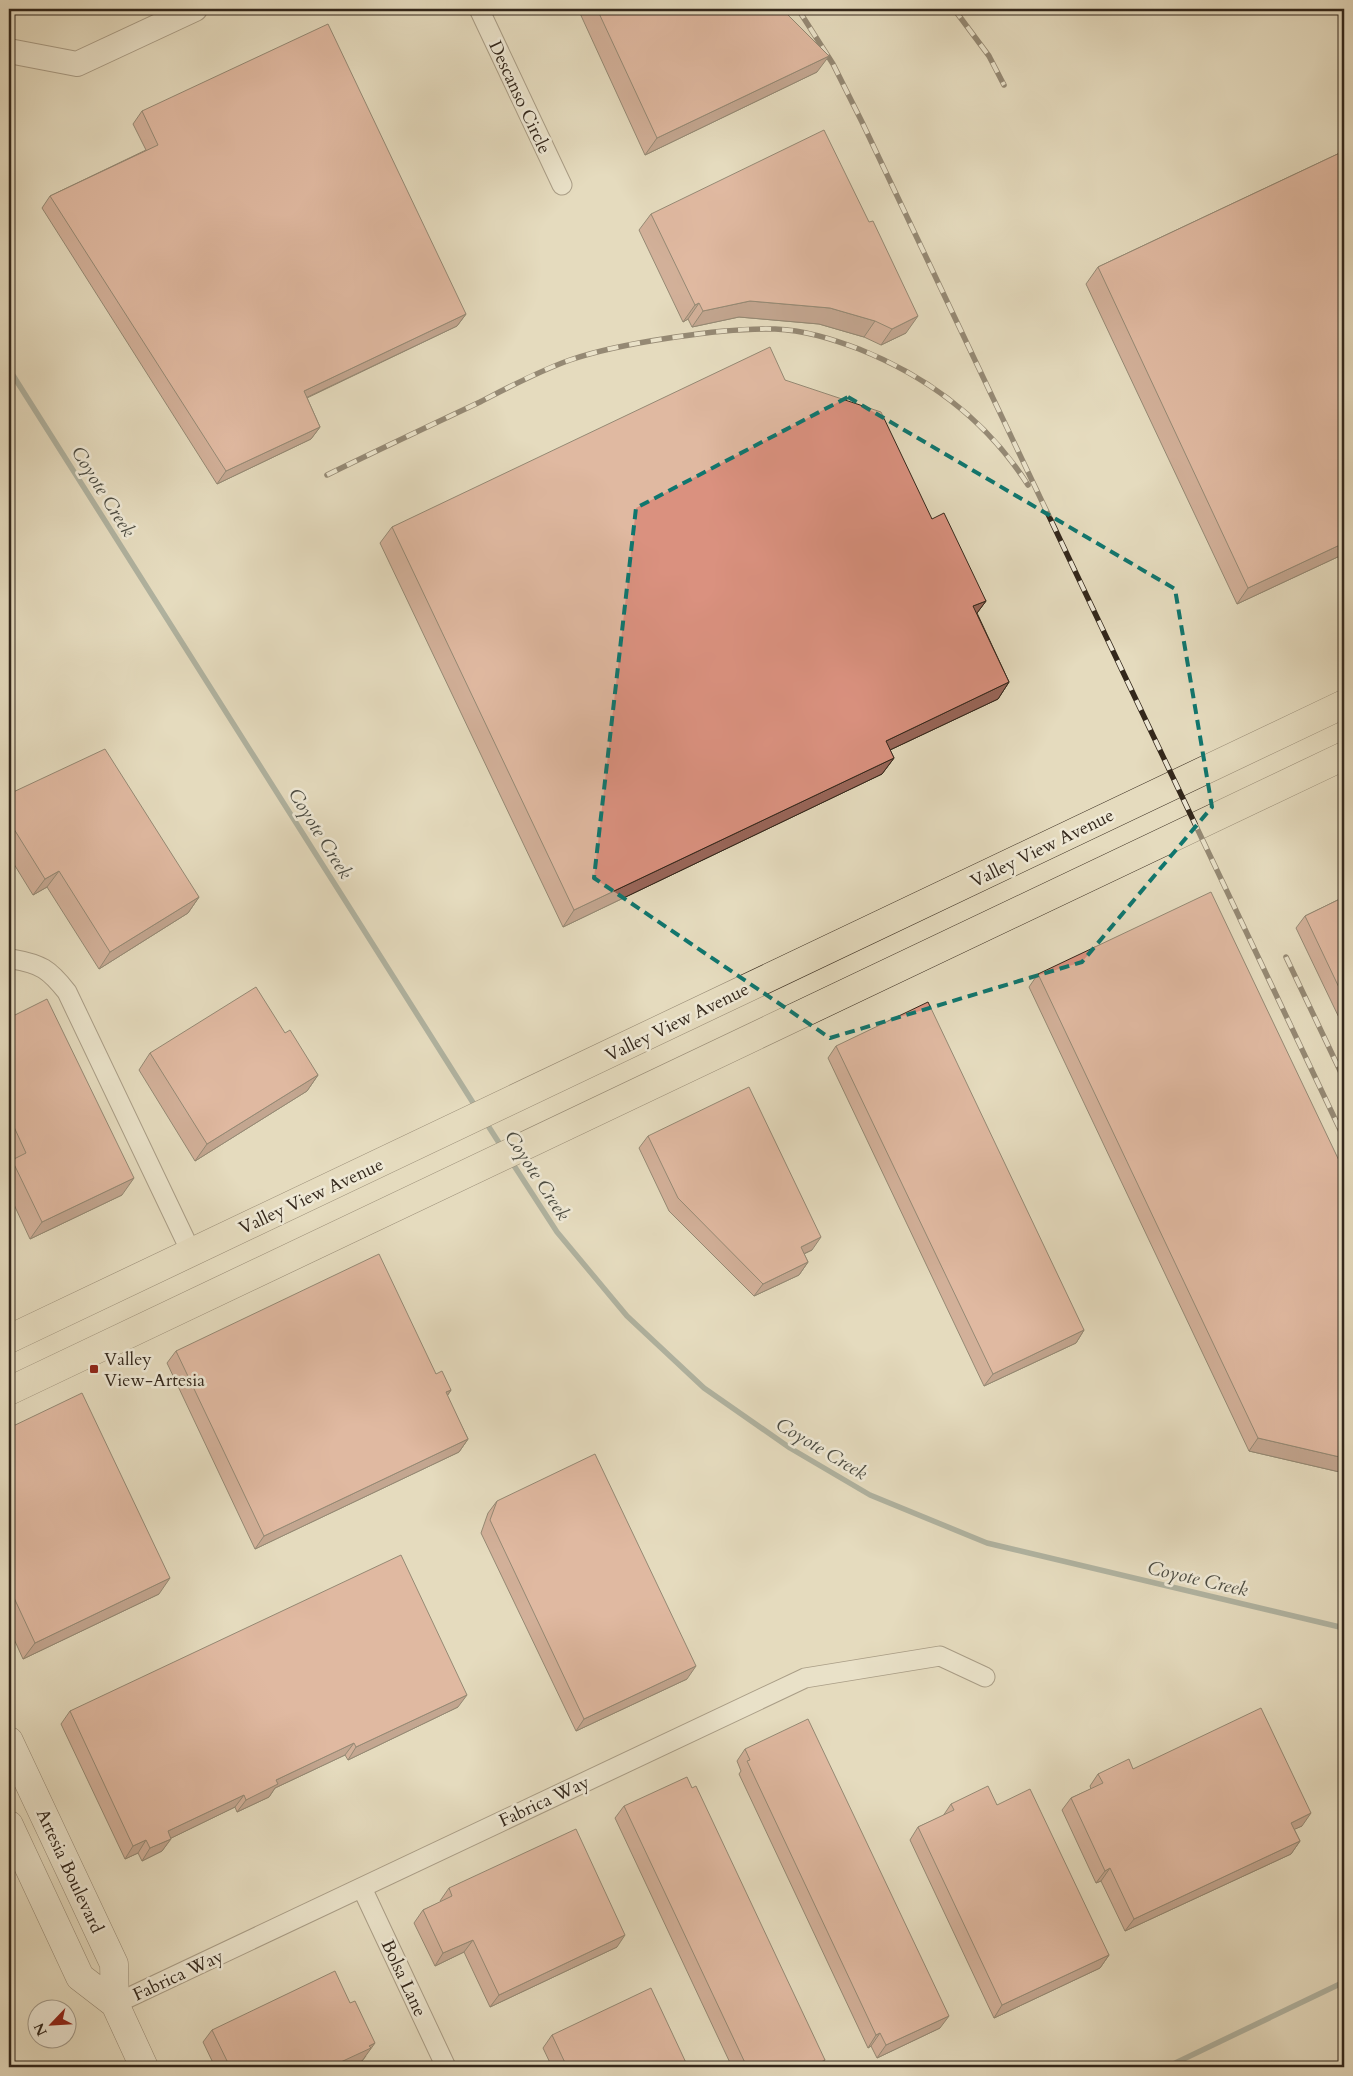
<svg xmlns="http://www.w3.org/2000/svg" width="1353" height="2076" font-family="Cardo,serif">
  <rect width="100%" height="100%" fill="#e5dbbe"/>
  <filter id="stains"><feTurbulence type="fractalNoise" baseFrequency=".004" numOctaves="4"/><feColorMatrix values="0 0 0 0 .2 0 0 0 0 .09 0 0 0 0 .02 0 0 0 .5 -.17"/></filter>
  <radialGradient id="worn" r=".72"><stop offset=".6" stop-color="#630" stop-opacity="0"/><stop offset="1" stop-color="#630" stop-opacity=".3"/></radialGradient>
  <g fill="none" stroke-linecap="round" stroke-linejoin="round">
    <path stroke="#6e7f79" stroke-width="5.5" d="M 9,369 L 477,1109
      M 485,1121 L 503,1149
      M 511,1161 L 557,1232 L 627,1316 L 704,1388 L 790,1448 L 870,1495 L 987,1543 L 1344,1628
      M 1167,2067 L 1344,1982"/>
    <g stroke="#605444" stroke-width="21">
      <path id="minor" d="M 479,9 L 562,185
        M 9,960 L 12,959 C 41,964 49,969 67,992 L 191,1252
        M 362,1888 L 446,2067
        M 115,2004 L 805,1678 L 940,1656 L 985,1677"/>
    </g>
    <g stroke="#605444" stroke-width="26">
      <path id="tertiary" d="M 9,51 L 77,64 L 195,9"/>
    </g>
    <g stroke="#33271b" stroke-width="29">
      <path id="secondary" d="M 9,1741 L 114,1964 L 115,2004 L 144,2067
        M 9,1825 L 80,1977 L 115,2004"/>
    </g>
    <g stroke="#33271b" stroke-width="29">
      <path id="primary" d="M 9,1339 L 1344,704
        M 9,1391 L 1344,756"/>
    </g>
    <use href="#minor" stroke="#eee8d5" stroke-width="19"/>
    <use href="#tertiary" stroke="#eee8d5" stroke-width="24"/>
    <use href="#secondary" stroke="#eee8d5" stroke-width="28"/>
    <use href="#primary" stroke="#e5dbbe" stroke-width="28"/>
    <g stroke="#33271b" stroke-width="5.5">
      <path id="rail" d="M 798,9 L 833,64 L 862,122 L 1344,1138
        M 954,9 L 989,56 L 1004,85
        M 327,475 C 378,450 429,426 480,402 C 509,387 539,371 570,360 C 602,349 636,343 669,338 C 704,333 740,328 775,329 C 804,330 832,339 859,349 C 929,377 987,421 1028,485
        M 1286,957 L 1344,1079"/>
    </g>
    <use href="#rail" stroke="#eee8d5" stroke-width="4" stroke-dasharray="11" stroke-linecap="butt"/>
  </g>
  <path fill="#bb7d6d" stroke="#33271b" d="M 578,9 L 782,9 L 817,72 L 645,155 Z
    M 142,111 L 466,314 L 457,326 L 307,398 L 320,427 L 311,439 L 217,484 L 42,208 L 50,196 L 146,150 L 133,124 Z
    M 1344,151 L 1344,554 L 1237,604 L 1086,284 L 1098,267 Z
    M 651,214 L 906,333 L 881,345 L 864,337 L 819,324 L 739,317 L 692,327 L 688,319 L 683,322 L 639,230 Z
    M 785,380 L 932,519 L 986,601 L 977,613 L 1009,682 L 998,699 L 890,750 L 894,758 L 882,774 L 563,927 L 380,543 L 392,527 Z
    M 9,794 L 199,897 L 188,913 L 99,969 L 47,887 L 33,895 L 9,856 Z
    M 1344,897 L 1344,1028 L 1296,928 L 1305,916 Z
    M 1038,974 L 1344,1171 L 1344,1473 L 1249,1451 L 1029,987 Z
    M 9,1018 L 122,1195 L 30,1239 L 9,1194 L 9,1164 L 11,1161 L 9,1157 Z
    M 285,1033 L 318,1075 L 307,1091 L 195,1161 L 139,1070 L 150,1053 Z
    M 836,1046 L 1084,1330 L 1076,1343 L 984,1386 L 828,1058 Z
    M 648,1136 L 812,1250 L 804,1254 L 808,1262 L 799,1275 L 754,1296 L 669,1211 L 639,1148 Z
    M 176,1351 L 436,1374 L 451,1390 L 447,1396 L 468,1439 L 459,1452 L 255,1549 L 167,1363 Z
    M 9,1428 L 159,1594 L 23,1659 L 9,1628 Z
    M 497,1501 L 687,1679 L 576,1731 L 481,1533 L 488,1513 Z
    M 458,1707 L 348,1760 L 345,1755 L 275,1788 L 269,1797 L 237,1812 L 235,1807 L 171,1838 L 162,1851 L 142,1861 L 138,1853 L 125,1859 L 61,1724 L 70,1711 Z
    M 745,1749 L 940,2028 L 877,2058 L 871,2046 L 868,2048 L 739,1774 L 741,1771 L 737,1761 Z
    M 1133,1769 L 1302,1826 L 1294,1829 L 1300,1841 L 1291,1854 L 1125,1931 L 1101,1881 L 1096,1883 L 1062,1810 L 1071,1798 L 1091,1789 L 1090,1786 L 1098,1774 Z
    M 951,1804 L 997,1805 L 1109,1955 L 1100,1968 L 994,2018 L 910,1840 L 918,1827 L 943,1816 Z
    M 624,1806 L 825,2060 L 822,2064 L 824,2067 L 732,2067 L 615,1818 Z
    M 449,1888 L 617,1947 L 490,2007 L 464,1952 L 435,1966 L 414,1923 L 423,1910 L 441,1902 L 440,1901 Z
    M 212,2030 L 366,2056 L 362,2061 L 348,2067 L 215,2067 L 203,2042 Z
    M 552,2035 L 688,2067 L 552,2067 L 543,2048 Z"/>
  <path fill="#996659" stroke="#33271b" d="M 829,56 L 817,72 L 645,155 L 657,138 Z
    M 750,301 L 830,308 L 875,321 L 864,337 L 819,324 L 739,317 L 692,327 L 703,311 Z
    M 699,303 L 688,319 L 683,322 L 695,305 Z
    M 466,314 L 457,326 L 295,403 L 304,391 Z
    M 918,316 L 906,333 L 881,345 L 892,329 Z
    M 320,427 L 311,439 L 217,484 L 226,471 Z
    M 1344,543 L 1344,554 L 1237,604 L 1248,588 Z
    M 986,601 L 974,617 L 973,606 Z
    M 1009,682 L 998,699 L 875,757 L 886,741 Z
    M 894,758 L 882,774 L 563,927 L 574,910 Z
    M 59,871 L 47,887 L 33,895 L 45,879 Z
    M 199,897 L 188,913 L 99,969 L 110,952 Z
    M 318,1075 L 307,1091 L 195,1161 L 207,1144 Z
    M 134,1178 L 122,1195 L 30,1239 L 42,1222 Z
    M 821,1237 L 812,1250 L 792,1259 L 801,1247 Z
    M 808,1262 L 799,1275 L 754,1296 L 763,1284 Z
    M 1084,1330 L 1076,1343 L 984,1386 L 993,1374 Z
    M 451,1390 L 443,1402 L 446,1392 Z
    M 1258,1438 L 1344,1458 L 1344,1473 L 1249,1451 Z
    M 468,1439 L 459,1452 L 255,1549 L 264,1536 Z
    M 170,1578 L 159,1594 L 23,1659 L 35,1643 Z
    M 696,1666 L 687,1679 L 576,1731 L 584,1719 Z
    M 467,1695 L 458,1707 L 348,1760 L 356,1747 Z
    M 354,1743 L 345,1755 L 275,1788 L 269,1797 L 237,1812 L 246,1800 L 276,1780 Z
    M 244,1795 L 235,1807 L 159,1844 L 168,1831 Z
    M 1311,1813 L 1302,1826 L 1282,1835 L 1291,1823 Z
    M 171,1839 L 162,1851 L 142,1861 L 150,1848 Z
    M 146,1840 L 138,1853 L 125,1859 L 133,1846 Z
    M 1300,1841 L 1291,1854 L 1125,1931 L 1134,1919 Z
    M 1110,1868 L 1101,1881 L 1096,1883 L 1105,1871 Z
    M 625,1935 L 617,1947 L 490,2007 L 499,1995 Z
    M 473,1940 L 464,1952 L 435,1966 L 443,1953 Z
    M 1109,1955 L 1100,1968 L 994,2018 L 1002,2005 Z
    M 949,2016 L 940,2028 L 877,2058 L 886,2045 Z
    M 880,2033 L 871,2046 L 868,2048 L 876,2035 Z
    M 375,2043 L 362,2061 L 348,2067 L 330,2067 Z"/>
  <path fill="#da917f" stroke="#33271b" d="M 597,9 L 782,9 L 829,56 L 657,138 Z
    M 328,24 L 466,314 L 304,391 L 320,427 L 226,471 L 50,196 L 158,145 L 142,111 Z
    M 824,130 L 869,222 L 873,221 L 918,316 L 892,329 L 875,321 L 830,308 L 750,301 L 703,311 L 699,303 L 695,305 L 651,214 Z
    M 1344,151 L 1344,543 L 1248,588 L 1098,267 Z
    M 770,347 L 785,380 L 881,412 L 932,519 L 944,513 L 986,601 L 973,606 L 1009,682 L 886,741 L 894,758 L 574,910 L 392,527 Z
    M 105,749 L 199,897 L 110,952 L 59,871 L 45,879 L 9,821 L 9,794 Z
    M 1211,892 L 1344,1171 L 1344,1458 L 1258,1438 L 1038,974 Z
    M 1344,897 L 1344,998 L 1305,916 Z
    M 256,987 L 285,1033 L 290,1030 L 318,1075 L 207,1144 L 150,1053 Z
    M 47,999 L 134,1178 L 42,1222 L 12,1160 L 26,1153 L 9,1116 L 9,1018 Z
    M 928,1002 L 1084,1330 L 993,1374 L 836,1046 Z
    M 749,1087 L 821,1237 L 801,1247 L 808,1262 L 763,1284 L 678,1198 L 648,1136 Z
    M 379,1254 L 436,1374 L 442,1371 L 451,1390 L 446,1392 L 468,1439 L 264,1536 L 176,1351 Z
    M 82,1393 L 170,1578 L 35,1643 L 9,1587 L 9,1428 Z
    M 595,1454 L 696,1666 L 584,1719 L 490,1520 L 497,1501 Z
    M 401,1555 L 467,1695 L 356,1747 L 354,1743 L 276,1780 L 278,1784 L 246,1800 L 244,1795 L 168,1831 L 171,1839 L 150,1848 L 146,1840 L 133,1846 L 70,1711 Z
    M 1261,1708 L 1311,1813 L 1291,1823 L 1300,1841 L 1134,1919 L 1110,1868 L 1105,1871 L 1071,1798 L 1103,1783 L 1098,1774 L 1129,1759 L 1133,1769 Z
    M 808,1719 L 949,2016 L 886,2045 L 880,2033 L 876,2035 L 747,1761 L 750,1760 L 745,1749 Z
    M 687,1777 L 692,1788 L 696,1786 L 825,2060 L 821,2062 L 824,2067 L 747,2067 L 624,1806 Z
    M 988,1786 L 997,1805 L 1030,1789 L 1109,1955 L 1002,2005 L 918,1827 L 954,1810 L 951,1804 Z
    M 576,1829 L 625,1935 L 499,1995 L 473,1940 L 443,1953 L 423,1910 L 452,1896 L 449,1888 Z
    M 335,1971 L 350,2003 L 355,2001 L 375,2043 L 369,2046 L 371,2048 L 330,2067 L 230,2067 L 212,2030 Z
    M 651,1988 L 688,2067 L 567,2067 L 552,2035 Z"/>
  <path d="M0 0H1353V2076H0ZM 848,397 L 1175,589 L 1212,807 L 1082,962 L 830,1038 L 594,878 L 636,508 Z" fill="#e5dbbe" fill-opacity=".55" fill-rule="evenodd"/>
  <path fill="none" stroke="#0f766e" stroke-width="4" stroke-dasharray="10 6" stroke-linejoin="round" d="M 848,397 L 1175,589 L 1212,807 L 1082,962 L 830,1038 L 594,878 L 636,508 Z"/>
  <rect fill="#8f2418" stroke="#eee8d5" stroke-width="2" x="89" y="1364" width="10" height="10" rx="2.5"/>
  <g text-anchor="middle" stroke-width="5" stroke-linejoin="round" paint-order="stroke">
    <g font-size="18" fill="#33271b" stroke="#eee8d5">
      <text transform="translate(520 97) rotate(65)" y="6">Descanso Circle</text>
      <text transform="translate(1042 848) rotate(-26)" y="6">Valley View Avenue</text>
      <text transform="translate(677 1022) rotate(-26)" y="6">Valley View Avenue</text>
      <text transform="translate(311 1196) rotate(-25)" y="6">Valley View Avenue</text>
      <text transform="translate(544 1801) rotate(-25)" y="6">Fabrica Way</text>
      <text transform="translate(70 1871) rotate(65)" y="6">Artesia Boulevard</text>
      <text transform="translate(178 1975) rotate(-25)" y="6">Fabrica Way</text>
      <text transform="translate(404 1978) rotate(65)" y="6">Bolsa Lane</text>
    </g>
    <g font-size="18" fill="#33271b" stroke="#eee8d5" text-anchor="start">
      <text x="104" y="1365">Valley<tspan x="104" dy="21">View-Artesia</tspan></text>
    </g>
    <g font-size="19" font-style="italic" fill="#4c4c42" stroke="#eee8d5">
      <text transform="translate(104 491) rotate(58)" y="7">Coyote Creek</text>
      <text transform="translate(321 833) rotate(58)" y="7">Coyote Creek</text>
      <text transform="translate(538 1175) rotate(57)" y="7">Coyote Creek</text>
      <text transform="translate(822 1448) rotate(31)" y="7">Coyote Creek</text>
      <text transform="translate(1198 1578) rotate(13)" y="7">Coyote Creek</text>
    </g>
  </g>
  <rect width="1353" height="2076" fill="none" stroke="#e5dbbe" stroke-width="30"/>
  <rect x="10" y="10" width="1333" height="2056" fill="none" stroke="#33271b" stroke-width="2.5"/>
  <rect x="15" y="15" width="1323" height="2046" fill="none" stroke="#33271b"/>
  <g transform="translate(52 2024) rotate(245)"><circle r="24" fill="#eee8d5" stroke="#a39b8b"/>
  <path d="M0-4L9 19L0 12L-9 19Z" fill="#8f2418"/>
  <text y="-8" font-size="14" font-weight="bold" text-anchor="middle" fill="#33271b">N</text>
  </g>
  <rect width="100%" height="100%" filter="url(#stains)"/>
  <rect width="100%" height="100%" fill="url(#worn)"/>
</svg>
